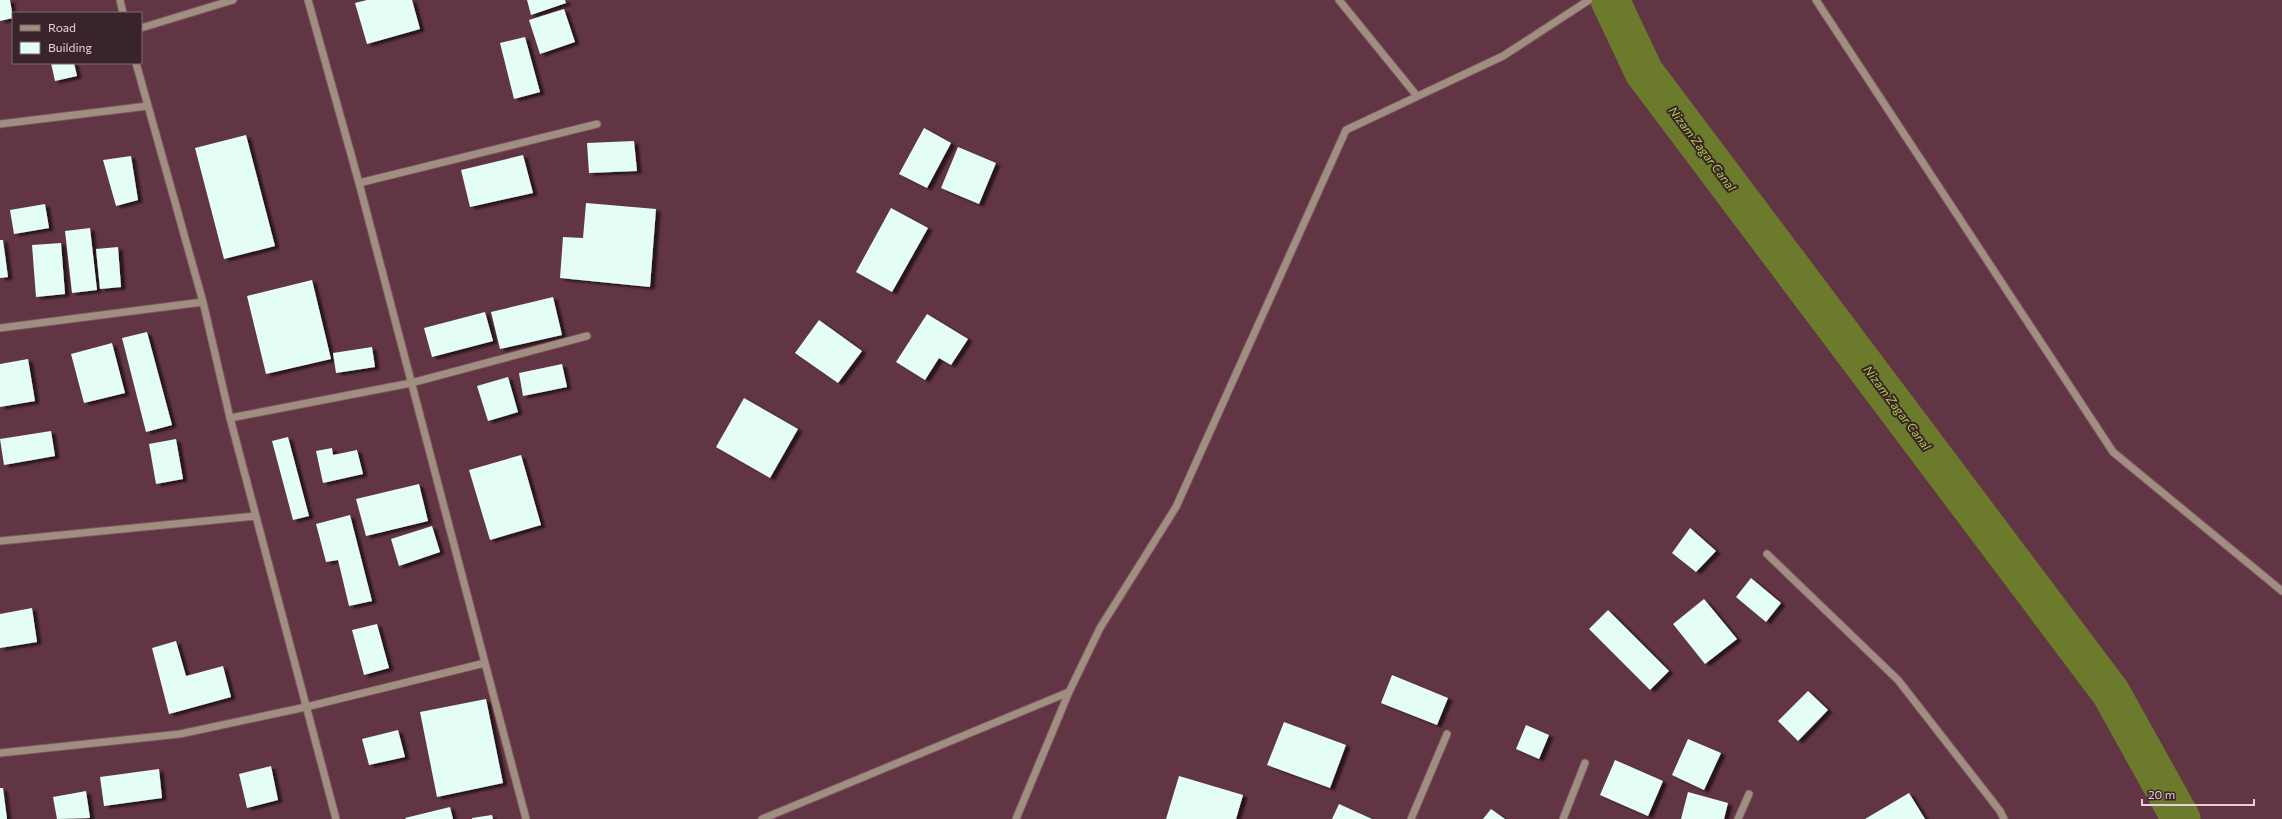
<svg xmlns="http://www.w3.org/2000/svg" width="2282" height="819" font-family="Commissioner,sans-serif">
  <defs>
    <filter id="shadow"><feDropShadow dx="4.5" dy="2.5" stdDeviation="1" flood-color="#0009"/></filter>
  </defs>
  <rect width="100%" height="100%" fill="#613543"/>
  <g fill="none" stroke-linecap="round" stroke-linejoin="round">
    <path stroke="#6b7b2b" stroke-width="39" d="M 1610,0 L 1644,72 L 2111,693 L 2181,819"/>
  </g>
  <path fill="#e5fdf7" filter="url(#shadow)" d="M 0,0 L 10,0 L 13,18 L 0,21 Z
    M 367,0 L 412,0 L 420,29 L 367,44 L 355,3 Z
    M 527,0 L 565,0 L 566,3 L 531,15 Z
    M 564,9 L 575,42 L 540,54 L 529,20 Z
    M 525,37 L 540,92 L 514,99 L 500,43 Z
    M 51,63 L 74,63 L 77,76 L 55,81 Z
    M 924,128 L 951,143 L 927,188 L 899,174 Z
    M 246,135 L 275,246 L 224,259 L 195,148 Z
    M 634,141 L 637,171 L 589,173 L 587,143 Z
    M 958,147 L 996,163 L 979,204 L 941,188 Z
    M 523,155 L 533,193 L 470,207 L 461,170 Z
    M 131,156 L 138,200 L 116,206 L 103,160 Z
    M 586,203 L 656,209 L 650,287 L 560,278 L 563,237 L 583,238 Z
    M 45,204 L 49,228 L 14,234 L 10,210 Z
    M 891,208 L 928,228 L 892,292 L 856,272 Z
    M 90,228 L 97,290 L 72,293 L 65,231 Z
    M 0,240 L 3,240 L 8,277 L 0,278 Z
    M 61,243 L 65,294 L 36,297 L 32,245 Z
    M 118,247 L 121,287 L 100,289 L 96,249 Z
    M 312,280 L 331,359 L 266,374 L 247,296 Z
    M 553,297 L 562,335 L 500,349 L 491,312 Z
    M 485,312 L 493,341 L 432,357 L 424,328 Z
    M 927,314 L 968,339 L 951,365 L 939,358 L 925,380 L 896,362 Z
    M 819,320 L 862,351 L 838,383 L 795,353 Z
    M 147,332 L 172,425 L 146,432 L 122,338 Z
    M 112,343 L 125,393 L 84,403 L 71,354 Z
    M 372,347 L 375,367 L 336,373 L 333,353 Z
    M 28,359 L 35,401 L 0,407 L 0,364 Z
    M 562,364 L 567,387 L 523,396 L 519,373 Z
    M 508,377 L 518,412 L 488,421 L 477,386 Z
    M 744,398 L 798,429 L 770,478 L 716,447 Z
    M 51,431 L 55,456 L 4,465 L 0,439 Z
    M 288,437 L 309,516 L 293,520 L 272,441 Z
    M 176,439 L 183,479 L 156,484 L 149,444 Z
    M 332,448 L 333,455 L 357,450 L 363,474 L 323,483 L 316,451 Z
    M 521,455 L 541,525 L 490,540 L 469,470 Z
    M 419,484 L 428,521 L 366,536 L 356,499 Z
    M 350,515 L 372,601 L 349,606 L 338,560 L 326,562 L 316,524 Z
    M 432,526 L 440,552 L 399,566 L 391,539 Z
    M 1690,528 L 1716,551 L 1696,572 L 1672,553 Z
    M 1751,578 L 1781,603 L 1766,622 L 1736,597 Z
    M 1704,599 L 1737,639 L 1705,664 L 1673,624 Z
    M 32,608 L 37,642 L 0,648 L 0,614 Z
    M 1608,610 L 1669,671 L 1650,690 L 1589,629 Z
    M 377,624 L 389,668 L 364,675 L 352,630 Z
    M 176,641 L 186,676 L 223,666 L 231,697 L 169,714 L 152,648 Z
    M 1392,675 L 1448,698 L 1437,725 L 1381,703 Z
    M 1808,691 L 1828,710 L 1798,741 L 1778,721 Z
    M 486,699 L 503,783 L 437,797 L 420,712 Z
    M 1284,722 L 1346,745 L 1330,788 L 1267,765 Z
    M 1526,725 L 1549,735 L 1539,759 L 1516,749 Z
    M 398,730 L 405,757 L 369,765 L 362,739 Z
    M 1688,739 L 1721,753 L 1704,790 L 1672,775 Z
    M 1615,760 L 1663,781 L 1648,816 L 1600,795 Z
    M 271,766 L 278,800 L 247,808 L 239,774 Z
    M 159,769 L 162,798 L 104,806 L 100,777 Z
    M 1179,776 L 1243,795 L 1236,819 L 1166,819 Z
    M 0,788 L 3,788 L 7,819 L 0,819 Z
    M 86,791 L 90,818 L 57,819 L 53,797 Z
    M 1688,792 L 1728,803 L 1724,819 L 1681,819 Z
    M 1909,793 L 1925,819 L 1865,819 Z
    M 1339,804 L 1372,819 L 1332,819 Z
    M 450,807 L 453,819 L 406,819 L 405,818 Z
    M 1491,809 L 1505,819 L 1483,819 Z
    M 492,815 L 493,819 L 472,819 L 472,818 Z"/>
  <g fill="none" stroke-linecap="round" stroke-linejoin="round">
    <g stroke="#7d5461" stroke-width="9">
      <path id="minor" d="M 120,0 L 123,13
        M 308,0 L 359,183 L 526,819
        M 1339,0 L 1417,96
        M 1816,0 L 2113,452 L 2282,591
        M 141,28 L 233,0
        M 136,63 L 203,302 L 230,418 L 336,819
        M 0,124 L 148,106
        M 359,183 L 597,124
        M 0,328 L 203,302
        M 230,418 L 411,383 L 587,336
        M 0,541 L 256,516
        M 1767,554 L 1898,680 L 2000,811 L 2004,819
        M 0,753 L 180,734 L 306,707 L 485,663
        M 762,819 L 1069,692
        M 1016,819 L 1069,692 L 1100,628 L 1176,507 L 1346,130 L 1503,56 L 1589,0
        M 1411,819 L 1447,734
        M 1563,819 L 1585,763
        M 1738,819 L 1749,794"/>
    </g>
    <use href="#minor" stroke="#a08e80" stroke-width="7"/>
  </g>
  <g text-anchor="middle" stroke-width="4" stroke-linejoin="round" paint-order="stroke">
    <g font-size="12" font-style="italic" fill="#b2cc42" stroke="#38242a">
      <text transform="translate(1702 149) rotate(53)" y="4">Nizam Zagar Canal</text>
      <text transform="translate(1897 408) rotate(53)" y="4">Nizam Zagar Canal</text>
    </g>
  </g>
  <rect x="12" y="12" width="130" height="52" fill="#38242a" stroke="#80686f"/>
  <rect x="20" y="25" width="20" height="6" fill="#a08e80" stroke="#80686f"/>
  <text x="48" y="32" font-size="12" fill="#ebcfd7">Road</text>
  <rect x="20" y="42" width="20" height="12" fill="#e5fdf7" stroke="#80686f"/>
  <text x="48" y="52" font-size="12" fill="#ebcfd7">Building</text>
  <path d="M2142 799v6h112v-6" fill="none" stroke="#ebcfd7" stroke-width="2"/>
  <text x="2148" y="799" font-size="12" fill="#ebcfd7" stroke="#38242a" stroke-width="3" paint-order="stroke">20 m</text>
</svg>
